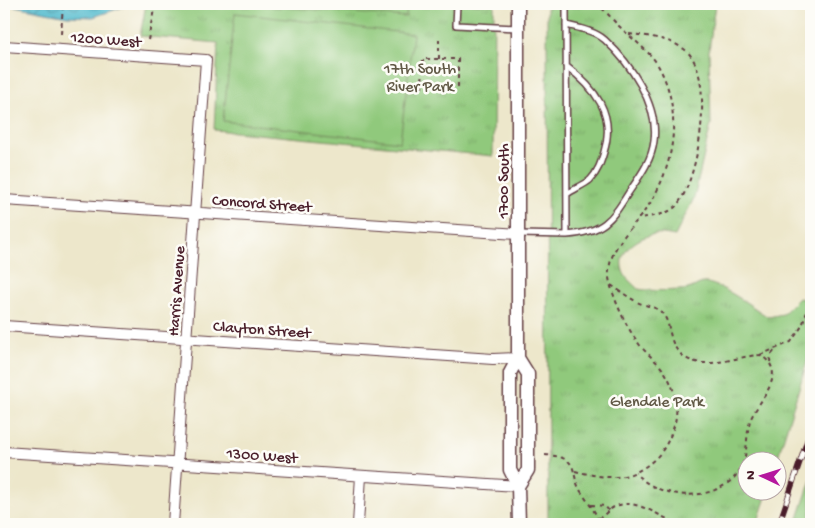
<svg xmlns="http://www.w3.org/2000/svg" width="815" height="528" font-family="'Gochi Hand',sans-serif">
  <defs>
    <pattern id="grass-tufts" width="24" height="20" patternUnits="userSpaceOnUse" patternTransform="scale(1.25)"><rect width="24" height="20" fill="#90c97c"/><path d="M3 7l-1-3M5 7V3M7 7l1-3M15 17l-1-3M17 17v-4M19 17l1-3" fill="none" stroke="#7eac6b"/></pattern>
    <pattern id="water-waves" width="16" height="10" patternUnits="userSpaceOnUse" patternTransform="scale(1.25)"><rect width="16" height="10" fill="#52bbce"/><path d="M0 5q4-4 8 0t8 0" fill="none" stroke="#4697a7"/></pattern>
  </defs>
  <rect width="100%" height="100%" fill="#fdfcf7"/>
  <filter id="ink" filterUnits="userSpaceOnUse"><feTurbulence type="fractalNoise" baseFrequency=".02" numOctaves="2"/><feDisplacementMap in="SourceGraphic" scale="10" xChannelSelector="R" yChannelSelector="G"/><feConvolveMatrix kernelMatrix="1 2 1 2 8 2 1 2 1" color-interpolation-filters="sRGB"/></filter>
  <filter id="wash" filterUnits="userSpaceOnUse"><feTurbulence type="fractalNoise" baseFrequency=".0096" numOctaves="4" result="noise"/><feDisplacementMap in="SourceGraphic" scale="20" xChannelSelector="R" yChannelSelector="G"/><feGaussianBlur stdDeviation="1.12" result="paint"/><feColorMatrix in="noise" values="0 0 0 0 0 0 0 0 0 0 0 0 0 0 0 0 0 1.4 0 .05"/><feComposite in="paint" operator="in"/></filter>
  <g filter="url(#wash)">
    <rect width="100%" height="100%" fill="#ede7cb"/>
    <path fill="url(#grass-tufts)" stroke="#6d7454" d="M 146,4 L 494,4 L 493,156 L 214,130 L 218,43 L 140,36 Z
      M 547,4 L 715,4 L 709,51 L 711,124 L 694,198 L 675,236 C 669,235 661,233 655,234 C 639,237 616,251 623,271 C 625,278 633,284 638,289 C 647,291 679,291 688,289 C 693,288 698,284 703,283 C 718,281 754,308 768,317 L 783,314 L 799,298 L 811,301 L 811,349 L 777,460 L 748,460 L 748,490 L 768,491 L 757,524 L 548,524 Z
      M 811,480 L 811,524 L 796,524 Z"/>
    <path fill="#90c97c" stroke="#6d7454" d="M 242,4 L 407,4 L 406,17 Z
      M 235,13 L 413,34 L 400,142 L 223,121 Z"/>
    <path fill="url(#water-waves)" stroke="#4e6d7c" d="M 4,4 L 132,4 L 93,17 L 67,16 Z"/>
  </g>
  <g filter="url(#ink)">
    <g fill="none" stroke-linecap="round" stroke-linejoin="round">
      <g stroke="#623d43" stroke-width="8">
        <path id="service" d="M 457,4 L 456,25 L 517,28
          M 566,25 C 579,28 595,31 605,40 C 630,63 659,105 654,141 C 652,160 640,176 629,192 C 611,221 603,232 567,235
          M 566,66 C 595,88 616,114 604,152 C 601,162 598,172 590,180 C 584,185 574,189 567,194
          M 519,234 L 567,235 L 566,4"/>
      </g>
      <g stroke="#623d43" stroke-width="12">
        <path id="minor" d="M 4,46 L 206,60 L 173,524
          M 4,200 L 518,234
          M 4,326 L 493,359 L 518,358
          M 4,452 L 518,486
          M 358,524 L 361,476"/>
      </g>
      <g stroke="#623d43" stroke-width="15">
        <path id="tertiary" d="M 518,4 L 518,358 L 510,373 L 510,470 L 518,486 L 519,524
          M 518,358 L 528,374 L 528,470 L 518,486"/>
      </g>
      <path stroke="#623d43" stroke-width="2" stroke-dasharray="4 4" stroke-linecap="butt" d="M 61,34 L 63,4
        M 629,34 C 648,36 668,38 684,49 C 717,72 699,179 677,205 C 669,215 650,217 638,218
        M 148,40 L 155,4
        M 439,59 L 439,40
        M 422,88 L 423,59 L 458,59 L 458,89
        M 611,285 C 620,291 628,297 637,302 C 644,306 656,306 661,312 C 671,322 668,335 675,347 C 694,377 733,356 760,355 C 791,373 757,401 750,421 C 745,438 749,458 738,473 C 714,504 660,500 635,473
        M 760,355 L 791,342 L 802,326 L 809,306
        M 770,362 L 771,355 L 776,349
        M 545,455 C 583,457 568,473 582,493 C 589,504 596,512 600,524
        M 575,471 C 608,479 629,483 656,458 C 664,450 669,440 673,429 C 681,408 674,382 660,366 C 653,358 645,352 639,344 C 628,329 619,311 613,293 C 611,287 608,278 609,271 C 611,241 640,223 653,198 C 675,161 681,111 661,71 C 653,53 634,41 620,27 C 612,20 606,10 596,4
        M 591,505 L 605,506 L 609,511
        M 598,519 C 604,516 608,510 614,507 C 636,496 659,518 680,524"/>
      <use href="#service" stroke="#fff" stroke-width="5"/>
      <use href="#minor" stroke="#fff" stroke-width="10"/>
      <use href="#tertiary" stroke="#fff" stroke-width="12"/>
      <g stroke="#4a1f2b" stroke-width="5.5">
        <path id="rail" d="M 779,524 L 811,429"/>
      </g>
      <use href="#rail" stroke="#fdfcf7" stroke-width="4" stroke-dasharray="11" stroke-linecap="butt"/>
    </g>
  </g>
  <g text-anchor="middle" stroke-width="5" stroke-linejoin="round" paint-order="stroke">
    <g font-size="16" fill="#4a1f2b" stroke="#fdfcf7">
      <text transform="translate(106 38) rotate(4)" y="6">1200 West</text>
      <text transform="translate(502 181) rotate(-90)" y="6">1700 South</text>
      <text transform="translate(262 202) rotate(4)" y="6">Concord Street</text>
      <text transform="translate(175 291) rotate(-86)" y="6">Harris Avenue</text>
      <text transform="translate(262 328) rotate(4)" y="6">Clayton Street</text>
      <text transform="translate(262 454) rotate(4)" y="6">1300 West</text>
    </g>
    <g font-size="16" fill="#625a47" stroke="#fdfcf7">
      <text x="420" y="73">17th South<tspan x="420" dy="18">River Park</tspan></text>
      <text x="657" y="406">Glendale Park</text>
    </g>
  </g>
  <rect width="815" height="528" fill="none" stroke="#fdfcf7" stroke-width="20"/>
  <g transform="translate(762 476) rotate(274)"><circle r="24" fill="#fdfcf7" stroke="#b5a4a5"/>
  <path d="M0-4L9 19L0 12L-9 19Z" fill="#b5179e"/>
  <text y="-8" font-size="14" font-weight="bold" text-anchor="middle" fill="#4a1f2b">N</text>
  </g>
</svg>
